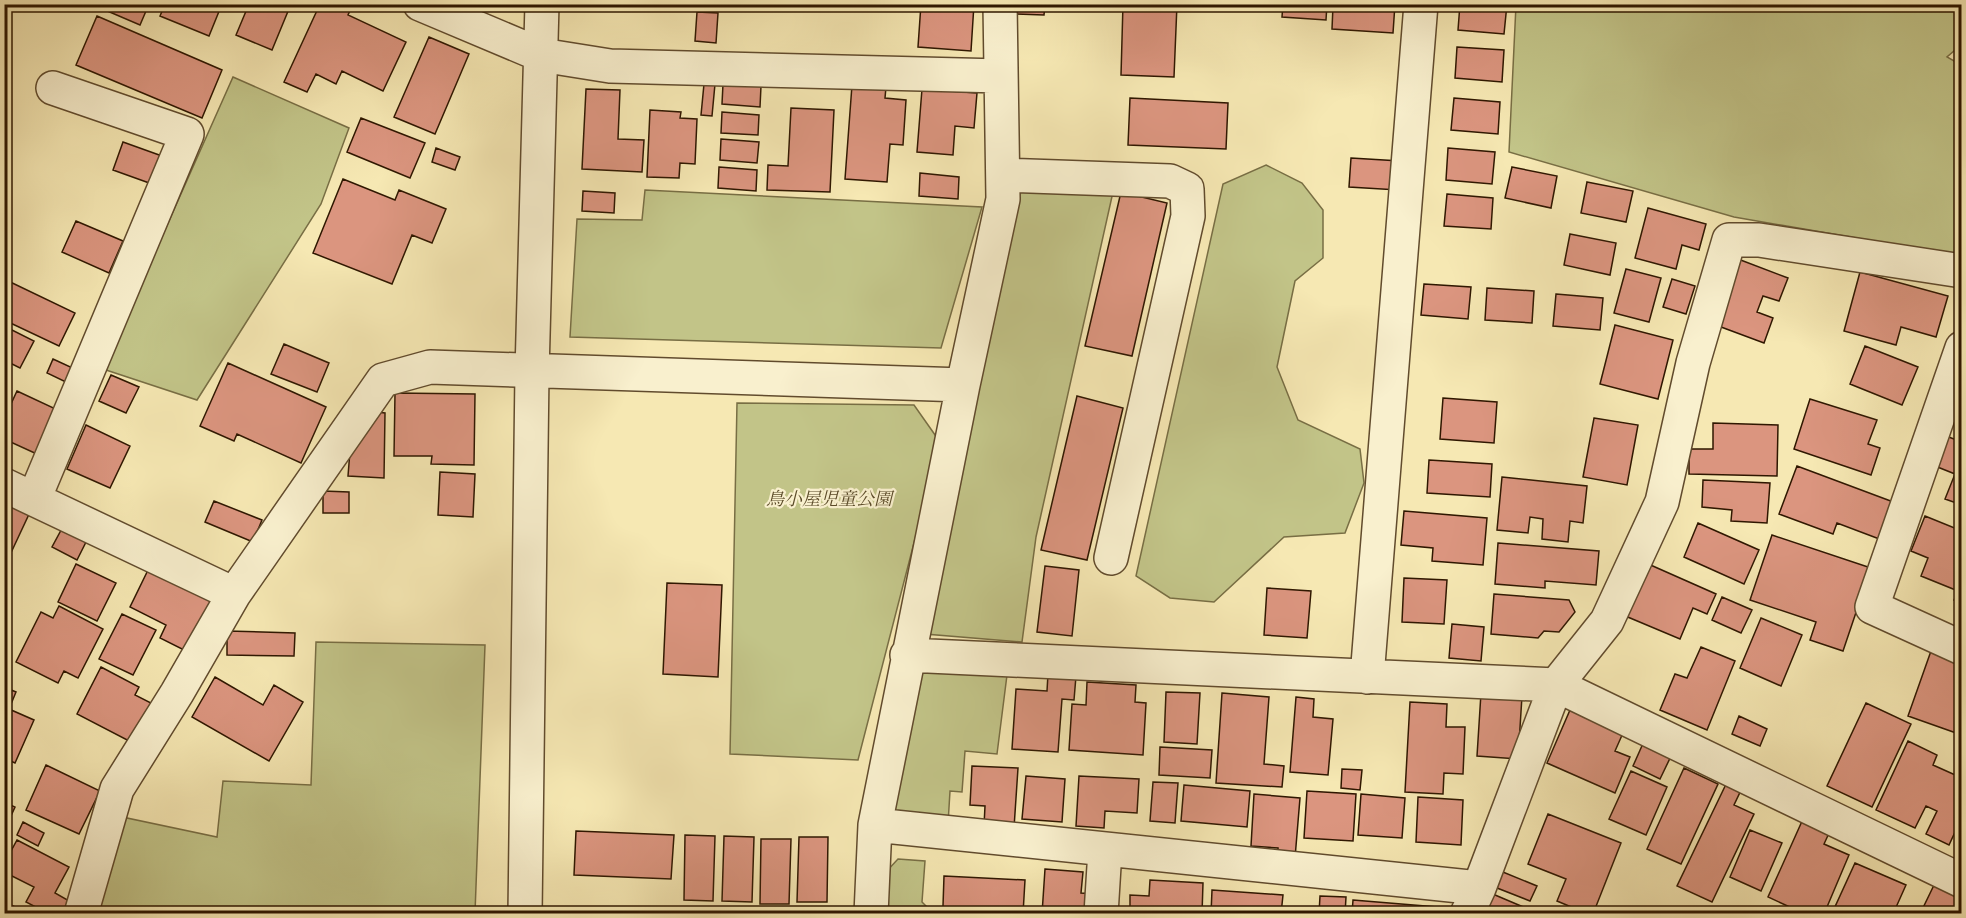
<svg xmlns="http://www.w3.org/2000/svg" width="1966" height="918" font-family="Vollkorn,'Noto Serif JP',serif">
  <rect width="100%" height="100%" fill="#f6e8b3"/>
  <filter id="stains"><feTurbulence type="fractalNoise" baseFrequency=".00333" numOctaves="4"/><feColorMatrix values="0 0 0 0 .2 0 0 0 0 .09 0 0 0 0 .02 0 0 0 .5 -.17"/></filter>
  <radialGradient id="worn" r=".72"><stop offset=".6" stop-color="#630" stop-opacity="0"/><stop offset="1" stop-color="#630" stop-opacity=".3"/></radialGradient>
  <path fill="#c2c488" stroke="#786e44" stroke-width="1.5" d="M 1516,5 L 1961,5 L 1961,45 L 1947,57 L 1961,65 L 1961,256 L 1734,217 L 1509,152 Z
    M 233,77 L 349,128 L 321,204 L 197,400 L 103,369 Z
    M 1266,165 L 1302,183 L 1323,210 L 1323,258 L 1295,281 L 1277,367 L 1298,420 L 1360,449 L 1364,483 L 1345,533 L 1284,537 L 1214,602 L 1170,598 L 1136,576 L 1223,184 Z
    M 645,190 L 982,207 L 941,348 L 570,337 L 577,219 L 642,220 Z
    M 1014,192 L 1113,192 L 1036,537 L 1022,642 L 925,634 Z
    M 737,403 L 914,405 L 940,442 L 858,760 L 730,754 Z
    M 316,642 L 485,645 L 475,913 L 99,914 L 122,817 L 217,837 L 223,781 L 311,785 Z
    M 923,670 L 1007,675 L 997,754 L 965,751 L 962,792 L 950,791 L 948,824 L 890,812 Z
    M 898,859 L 925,861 L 922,902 L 933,913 L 882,914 L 884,874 Z"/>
  <path fill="#db957f" stroke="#2f1700" stroke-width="1.5" d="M 91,4 L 149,4 L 140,25 Z
    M 165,4 L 222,4 L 209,36 L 160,16 Z
    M 249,4 L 291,4 L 272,50 L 236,35 Z
    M 320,4 L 353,4 L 348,15 L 406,42 L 383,91 L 342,71 L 336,84 L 316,74 L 307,92 L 284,82 Z
    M 593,4 L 645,4 L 645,9 L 593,7 Z
    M 921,4 L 974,4 L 971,51 L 918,47 Z
    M 1014,4 L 1045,4 L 1044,15 L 1013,14 Z
    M 1123,4 L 1177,4 L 1174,77 L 1121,75 Z
    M 1283,4 L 1327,4 L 1326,20 L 1282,17 Z
    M 1341,4 L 1395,4 L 1393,33 L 1332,29 L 1333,6 L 1341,7 Z
    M 1460,4 L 1507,4 L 1504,34 L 1458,30 Z
    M 697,12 L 718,13 L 716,43 L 695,41 Z
    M 97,16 L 222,70 L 202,118 L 76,65 Z
    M 429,37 L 469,54 L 435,134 L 394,117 Z
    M 1457,47 L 1504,50 L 1502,82 L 1455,78 Z
    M 704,84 L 715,84 L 712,116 L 701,115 Z
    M 723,84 L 761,86 L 760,107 L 722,104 Z
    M 852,85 L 886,87 L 885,98 L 906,100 L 903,145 L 890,144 L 887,182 L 845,179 Z
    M 586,89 L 620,90 L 618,139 L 644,140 L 642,172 L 582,169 Z
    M 922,89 L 977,93 L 974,128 L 955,126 L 953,155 L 917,152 Z
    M 1130,98 L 1228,103 L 1226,149 L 1128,145 Z
    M 1454,98 L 1500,102 L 1498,134 L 1451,130 Z
    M 791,108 L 834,110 L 830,192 L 767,190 L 768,165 L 788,166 Z
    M 650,110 L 681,112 L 680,118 L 697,119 L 695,164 L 680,163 L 679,178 L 647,177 Z
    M 722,112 L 759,115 L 758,135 L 721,133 Z
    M 361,118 L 425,143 L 410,178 L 347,152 Z
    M 721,139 L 759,142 L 757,163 L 720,160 Z
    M 123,142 L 162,156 L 152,184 L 113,170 Z
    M 436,148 L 460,157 L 455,170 L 432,162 Z
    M 1448,148 L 1495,152 L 1492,184 L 1446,180 Z
    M 1351,158 L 1400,161 L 1398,190 L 1349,187 Z
    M 719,167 L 757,170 L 756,191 L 718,188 Z
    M 1512,167 L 1557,176 L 1551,208 L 1505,198 Z
    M 920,173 L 959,177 L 958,199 L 919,196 Z
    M 343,179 L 395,200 L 399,190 L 446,209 L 432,243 L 412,235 L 392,284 L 313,253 Z
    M 1587,182 L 1633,191 L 1626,222 L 1581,213 Z
    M 583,191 L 615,193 L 614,213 L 582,211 Z
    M 1121,192 L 1167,203 L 1132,356 L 1085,346 Z
    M 1447,194 L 1493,198 L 1491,229 L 1444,226 Z
    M 1648,208 L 1706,224 L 1699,250 L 1682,245 L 1676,269 L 1635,258 Z
    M 76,221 L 123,241 L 109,273 L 62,252 Z
    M 1570,234 L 1616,243 L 1610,275 L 1564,265 Z
    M 1738,259 L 1788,278 L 1779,301 L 1763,296 L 1757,312 L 1773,318 L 1764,343 L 1713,324 Z
    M 1626,269 L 1661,278 L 1649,322 L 1614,313 Z
    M 1860,272 L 1948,296 L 1936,337 L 1901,327 L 1896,345 L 1844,331 Z
    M 4,279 L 75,313 L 59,346 L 4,320 Z
    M 1672,279 L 1695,286 L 1686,314 L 1663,307 Z
    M 1424,284 L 1471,287 L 1468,319 L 1421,315 Z
    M 1487,288 L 1534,291 L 1532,323 L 1485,320 Z
    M 1556,294 L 1603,298 L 1600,330 L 1553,326 Z
    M 1615,325 L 1673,340 L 1658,399 L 1600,384 Z
    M 4,326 L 34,341 L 20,368 L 4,360 Z
    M 284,344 L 329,363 L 317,392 L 271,374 Z
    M 1865,346 L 1918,367 L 1902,405 L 1850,384 Z
    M 53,359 L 77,370 L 70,384 L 47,373 Z
    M 228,363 L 326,407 L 301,463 L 237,434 L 234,441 L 200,426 Z
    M 111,375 L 139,387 L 126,413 L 99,401 Z
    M 17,391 L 60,411 L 39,455 L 4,439 L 4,419 Z
    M 395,393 L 475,394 L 474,465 L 431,464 L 432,456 L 394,456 Z
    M 1077,396 L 1123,408 L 1087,560 L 1041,550 Z
    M 1443,398 L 1497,402 L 1494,443 L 1440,439 Z
    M 1810,399 L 1877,420 L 1868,444 L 1880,448 L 1871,475 L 1794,449 Z
    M 376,412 L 385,413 L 384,478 L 348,476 L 350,451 Z
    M 1594,418 L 1638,425 L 1627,485 L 1583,477 Z
    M 1713,423 L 1778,425 L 1777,476 L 1689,474 L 1689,449 L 1713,449 Z
    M 86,425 L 130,446 L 110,488 L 67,469 Z
    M 1946,436 L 1962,442 L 1962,505 L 1945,499 L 1955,474 L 1935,466 Z
    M 1429,460 L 1492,464 L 1490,497 L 1427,493 Z
    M 1797,466 L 1896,503 L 1882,540 L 1837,523 L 1833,534 L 1779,514 Z
    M 440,472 L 475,474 L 473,517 L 438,515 Z
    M 1502,477 L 1587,486 L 1583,523 L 1570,521 L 1568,542 L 1542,539 L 1543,519 L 1530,517 L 1528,533 L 1497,530 Z
    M 1703,480 L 1770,483 L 1767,523 L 1731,521 L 1732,510 L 1702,507 Z
    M 323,491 L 349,492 L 349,513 L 323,513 Z
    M 4,500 L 30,512 L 9,557 L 4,554 Z
    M 214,501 L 262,520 L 253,542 L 205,522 Z
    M 1404,511 L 1487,518 L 1483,565 L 1432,561 L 1433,548 L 1401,545 Z
    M 1925,516 L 1962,531 L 1962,603 L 1954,600 L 1958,591 L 1921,576 L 1928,558 L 1911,551 Z
    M 66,521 L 90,534 L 77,560 L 52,547 Z
    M 1698,523 L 1759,550 L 1744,584 L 1684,557 Z
    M 1772,535 L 1871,568 L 1843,651 L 1810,640 L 1816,622 L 1750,600 Z
    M 1498,543 L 1599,551 L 1596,585 L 1545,581 L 1545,588 L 1495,584 Z
    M 1646,563 L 1716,594 L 1707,614 L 1693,608 L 1680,639 L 1623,615 Z
    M 76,564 L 116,583 L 97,621 L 58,602 Z
    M 150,566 L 213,598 L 186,651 L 160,638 L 166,625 L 130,607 Z
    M 1045,566 L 1079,570 L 1072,636 L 1037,632 Z
    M 1404,578 L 1447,580 L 1444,624 L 1402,622 Z
    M 667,583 L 722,585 L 718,677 L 663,674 Z
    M 1267,588 L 1311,591 L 1307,638 L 1264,635 Z
    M 1494,594 L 1569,600 L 1575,612 L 1559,632 L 1544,631 L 1538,638 L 1491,634 Z
    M 1722,597 L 1752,610 L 1741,633 L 1712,620 Z
    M 59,606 L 103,629 L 78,678 L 64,671 L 58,683 L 16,662 L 41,612 L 53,618 Z
    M 122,614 L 156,630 L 133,675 L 99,659 Z
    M 1761,618 L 1802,635 L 1781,686 L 1740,668 Z
    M 1452,624 L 1484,627 L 1481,661 L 1449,658 Z
    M 227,631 L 295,633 L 294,656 L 227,655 Z
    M 1701,647 L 1735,661 L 1707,730 L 1660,710 L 1675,674 L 1687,678 Z
    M 1931,651 L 1962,662 L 1962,728 L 1959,734 L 1908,716 Z
    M 101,667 L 139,687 L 135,695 L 151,703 L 131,742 L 77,714 Z
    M 1048,674 L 1076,676 L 1074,700 L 1062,699 L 1058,752 L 1012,749 L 1016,689 L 1047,691 Z
    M 215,677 L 263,705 L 274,685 L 303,702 L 269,761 L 192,717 Z
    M 1087,682 L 1136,685 L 1135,702 L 1146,703 L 1143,755 L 1069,750 L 1072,704 L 1086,705 Z
    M 4,687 L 16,692 L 9,709 L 34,720 L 15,763 L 4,758 Z
    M 1166,692 L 1200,693 L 1197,744 L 1164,742 Z
    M 1222,693 L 1269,697 L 1264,764 L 1284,766 L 1282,787 L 1216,783 Z
    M 1481,693 L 1522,696 L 1518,759 L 1477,756 Z
    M 1296,697 L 1314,699 L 1313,717 L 1333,719 L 1328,775 L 1290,772 Z
    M 1410,702 L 1447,704 L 1446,727 L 1465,727 L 1463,774 L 1444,773 L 1443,794 L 1405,792 Z
    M 1866,703 L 1911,724 L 1872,807 L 1827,786 Z
    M 1570,710 L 1623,733 L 1615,751 L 1630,757 L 1615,793 L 1547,763 Z
    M 1739,716 L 1767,729 L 1760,746 L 1732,734 Z
    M 1645,739 L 1673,752 L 1660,779 L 1633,766 Z
    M 1908,741 L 1937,755 L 1933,765 L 1962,778 L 1962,817 L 1949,845 L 1926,834 L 1937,811 L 1926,806 L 1915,828 L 1876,810 Z
    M 1160,747 L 1212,750 L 1210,778 L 1159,775 Z
    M 46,765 L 100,791 L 79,834 L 26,810 Z
    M 972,766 L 1018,768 L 1014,828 L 984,826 L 985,806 L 970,805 Z
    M 1684,768 L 1718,784 L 1681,864 L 1647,849 Z
    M 1342,769 L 1362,770 L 1360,790 L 1341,788 Z
    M 1631,771 L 1667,787 L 1646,835 L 1609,819 Z
    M 1026,776 L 1065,779 L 1062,822 L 1022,819 Z
    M 1079,776 L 1139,779 L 1137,813 L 1105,811 L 1104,828 L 1076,826 Z
    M 1729,778 L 1743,786 L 1734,805 L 1754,814 L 1712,902 L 1677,886 Z
    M 1153,782 L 1178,783 L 1175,823 L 1150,821 Z
    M 1184,785 L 1250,791 L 1247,827 L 1181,821 Z
    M 1307,791 L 1356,794 L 1353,841 L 1304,838 Z
    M 1254,794 L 1300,798 L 1295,858 L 1278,857 L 1278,848 L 1251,846 Z
    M 1361,794 L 1405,798 L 1402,838 L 1358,835 Z
    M 1418,797 L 1463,800 L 1461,845 L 1416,842 Z
    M 4,802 L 15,807 L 4,831 Z
    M 1548,814 L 1621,843 L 1593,914 L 1588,914 L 1557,901 L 1566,879 L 1528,864 Z
    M 1803,819 L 1830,831 L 1824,844 L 1849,855 L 1824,914 L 1805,914 L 1768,897 Z
    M 23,822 L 44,833 L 38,846 L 17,835 Z
    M 1750,830 L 1782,843 L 1761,891 L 1730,877 Z
    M 576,831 L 674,835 L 671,879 L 574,875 Z
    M 685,835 L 715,836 L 713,901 L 684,900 Z
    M 724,836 L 754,837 L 752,902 L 722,901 Z
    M 799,837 L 828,837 L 827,902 L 797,902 Z
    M 761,839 L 791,839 L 789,904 L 760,904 Z
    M 17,840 L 69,867 L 55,893 L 71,902 L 65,914 L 49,914 L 26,902 L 34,887 L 4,872 L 4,864 Z
    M 1855,863 L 1906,885 L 1893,914 L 1845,914 L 1834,909 Z
    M 1045,869 L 1083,872 L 1081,893 L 1097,894 L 1096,914 L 1042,914 Z
    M 1498,870 L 1537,886 L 1530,901 L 1492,886 Z
    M 944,876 L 1025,880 L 1023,914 L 952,914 L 943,906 Z
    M 1150,880 L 1203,883 L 1202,914 L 1130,914 L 1130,895 L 1149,896 Z
    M 1936,881 L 1962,893 L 1962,914 L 1920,914 Z
    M 1212,890 L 1283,895 L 1281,914 L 1211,914 Z
    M 1488,892 L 1540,914 L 1480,914 Z
    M 1320,896 L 1346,897 L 1345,914 L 1319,914 Z
    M 1353,900 L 1437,907 L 1436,914 L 1352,914 Z
    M 4,902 L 31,914 L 4,914 Z"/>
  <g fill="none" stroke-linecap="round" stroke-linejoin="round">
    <g stroke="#614b2d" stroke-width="36">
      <path id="minor" d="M 420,4 L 541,55 L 610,66 L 1001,76
        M 1003,175 L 1170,181 L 1187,189 L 1188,216 L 1111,558
        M 1962,348 L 1872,607 L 1962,648
        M 4,485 L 234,594
        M 34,499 L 187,134 L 53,88
        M 907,655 L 1556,685 L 1962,881
        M 1367,677 L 1421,4
        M 875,825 L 1479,888
        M 81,914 L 117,789 L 177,693 L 234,594 L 383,380 L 430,367 L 963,385
        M 525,914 L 532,372 L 542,4
        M 871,914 L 875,825 L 963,385 L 1003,199 L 1000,4
        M 1101,914 L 1105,850
        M 1467,914 L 1479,888 L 1556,685 L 1607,621 L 1662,502 L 1693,363 L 1729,240 L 1759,240 L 1962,271"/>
    </g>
    <use href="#minor" stroke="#f9f0ce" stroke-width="33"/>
  </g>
  <g text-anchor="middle" stroke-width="4.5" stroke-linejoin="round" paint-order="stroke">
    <g font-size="18" font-style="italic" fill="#5b4b29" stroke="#f9f0ce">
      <text x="829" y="505">鳥小屋児童公園</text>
    </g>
  </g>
  <rect width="1966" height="918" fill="none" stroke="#f6e8b3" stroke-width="24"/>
  <rect x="6" y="6" width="1954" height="906" fill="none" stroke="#2f1700" stroke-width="3"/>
  <rect x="12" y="12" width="1942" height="894" fill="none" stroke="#2f1700" stroke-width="1.5"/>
  <rect width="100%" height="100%" filter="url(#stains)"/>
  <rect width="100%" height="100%" fill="url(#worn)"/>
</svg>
